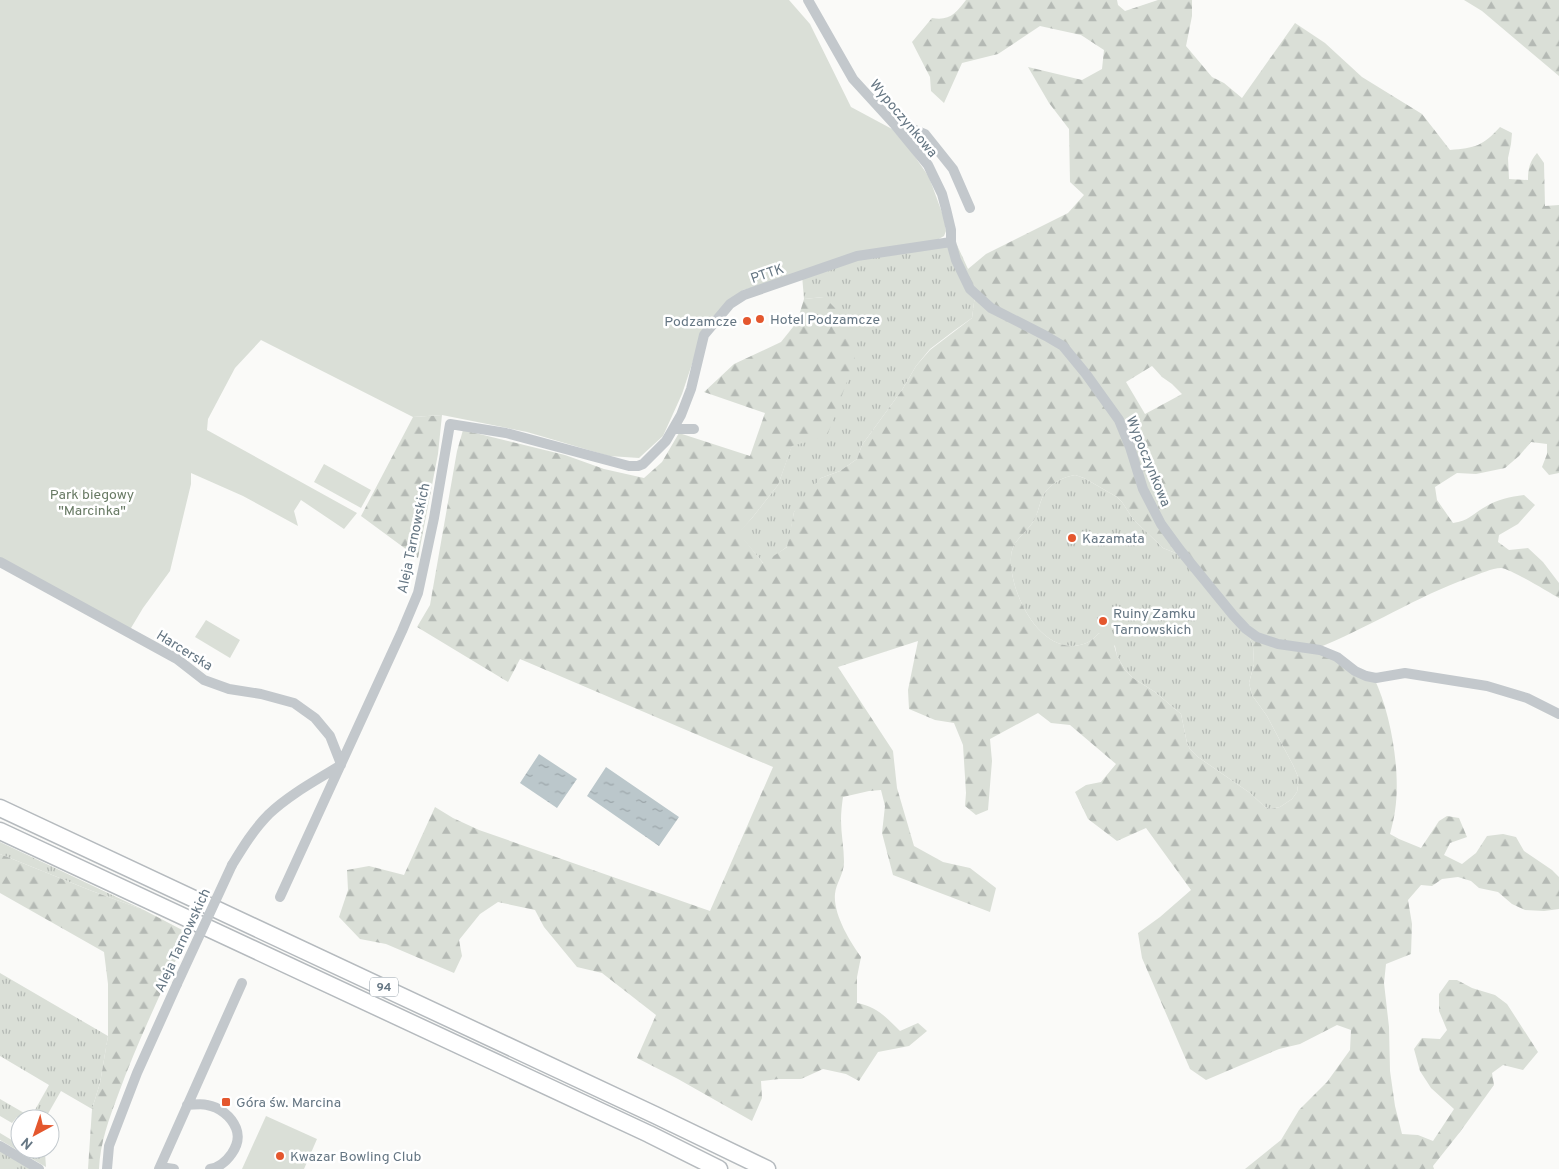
<svg xmlns="http://www.w3.org/2000/svg" width="1559" height="1169" font-family="Overpass,sans-serif">
  <defs>
    <pattern id="grass-tufts" width="24" height="20" patternUnits="userSpaceOnUse" patternTransform="scale(1.25)"><rect width="24" height="20" fill="#dadfd7"/><path d="M3 7l-1-3M5 7V3M7 7l1-3M15 17l-1-3M17 17v-4M19 17l1-3" fill="none" stroke="#b4b9b4"/></pattern>
    <pattern id="forest-firs" width="22" height="20" patternUnits="userSpaceOnUse" patternTransform="scale(1.25)"><rect width="22" height="20" fill="#dadfd7"/><path d="M5 1l3.5 6h-7zM16 11l3.5 6h-7z" fill="#b4b9b4"/></pattern>
    <pattern id="water-ripples" width="26" height="14" patternUnits="userSpaceOnUse" patternTransform="scale(1.25)"><rect width="26" height="14" fill="#bbc7cb"/><path d="M2 4q2-2 4 0t4 0M15 11q2-2 4 0t4 0" fill="none" stroke="#9ca6aa"/></pattern>
  </defs>
  <rect width="100%" height="100%" fill="#fafaf8"/>
  <path fill="url(#grass-tufts)" d="M 957,245 L 968,269 L 963,274 L 975,295 L 972,318 L 955,330 L 930,349 L 916,366 L 902,390 L 862,445 L 857,459 L 840,471 L 821,478 L 794,512 L 788,546 L 764,564 L 738,533 L 752,518 L 778,485 L 792,445 L 824,297 L 804,299 L 802,275 L 841,261 Z
    M 1075,475 L 1084,478 L 1117,497 L 1122,502 L 1133,519 L 1163,548 L 1178,554 L 1249,635 L 1253,646 L 1254,664 L 1249,683 L 1252,695 L 1267,716 L 1293,765 L 1299,779 L 1297,792 L 1292,799 L 1280,807 L 1270,809 L 1265,807 L 1250,793 L 1198,757 L 1190,749 L 1187,743 L 1181,714 L 1155,692 L 1133,678 L 1125,670 L 1117,656 L 1115,646 L 1099,633 C 1091,642 1085,645 1073,646 C 1035,647 1009,588 1011,557 C 1012,538 1030,532 1036,516 C 1039,509 1040,501 1044,494 C 1051,483 1063,477 1075,475 Z
    M 0,842 L 144,910 L 92,891 L 0,854 Z
    M 0,973 L 108,1036 L 100,1083 L 92,1109 L 61,1091 L 45,1119 L 20,1119 L 17,1117 L 12,1123 L 0,1116 L 0,1099 L 31,1117 L 49,1085 L 0,1056 Z
    M 0,1133 L 20,1145 L 20,1149 L 26,1149 L 32,1152 L 34,1149 L 46,1149 L 45,1153 L 46,1167 L 0,1140 Z
    M 0,1150 L 32,1169 L 0,1169 Z"/>
  <path fill="url(#forest-firs)" fill-rule="evenodd" d="M 966,0 L 1117,0 L 1118,5 L 1125,11 L 1158,0 L 1192,0 L 1192,16 L 1186,46 L 1212,77 L 1224,83 L 1242,98 L 1295,23 L 1325,43 L 1362,77 L 1422,114 L 1450,150 C 1475,148 1483,146 1500,127 L 1512,133 L 1511,144 L 1508,158 L 1509,179 L 1528,180 C 1528,168 1530,161 1537,153 L 1544,163 L 1545,206 L 1559,205 L 1559,473 L 1549,475 L 1542,467 L 1547,454 L 1547,444 L 1531,442 L 1519,456 L 1505,468 L 1476,474 L 1457,473 L 1435,487 L 1437,500 L 1453,523 C 1469,521 1472,514 1485,507 C 1498,499 1510,497 1524,495 L 1535,505 L 1518,524 L 1499,535 L 1498,542 L 1509,550 L 1528,548 L 1543,562 L 1559,583 L 1559,598 C 1548,592 1511,569 1501,568 C 1492,568 1480,574 1471,577 C 1417,596 1369,628 1315,649 L 1374,678 C 1391,713 1401,772 1395,811 C 1394,818 1392,826 1390,834 L 1399,839 L 1421,848 L 1439,821 L 1447,816 L 1459,818 L 1467,837 L 1450,843 L 1444,855 L 1462,864 L 1476,853 L 1487,836 L 1503,834 L 1516,837 L 1524,851 L 1552,870 L 1559,877 L 1559,909 L 1544,911 L 1525,910 L 1512,904 L 1498,892 L 1479,888 L 1471,881 L 1458,877 L 1442,879 L 1432,886 L 1421,885 L 1408,900 L 1412,924 L 1411,954 L 1386,964 L 1384,983 L 1389,1027 L 1390,1071 L 1395,1106 L 1402,1134 L 1418,1135 L 1433,1141 L 1454,1109 L 1431,1088 L 1420,1071 L 1414,1049 L 1422,1038 L 1440,1039 L 1447,1030 L 1439,1011 L 1439,994 L 1449,980 L 1457,980 L 1472,988 L 1495,995 L 1507,1004 L 1538,1052 L 1523,1070 L 1503,1065 L 1492,1073 L 1494,1085 L 1460,1132 L 1433,1166 L 1434,1169 L 1245,1169 L 1281,1140 L 1299,1110 L 1327,1082 L 1350,1050 L 1351,1030 L 1337,1025 L 1300,1044 L 1279,1049 L 1206,1080 L 1190,1069 L 1142,958 L 1138,933 L 1160,917 L 1191,890 L 1146,828 L 1117,841 L 1088,819 L 1075,792 L 1086,785 L 1101,782 L 1116,764 L 1070,725 L 1051,723 L 1038,713 L 990,739 L 992,761 L 988,810 L 976,815 L 965,806 L 966,793 L 963,745 L 954,723 L 935,720 L 909,709 L 908,690 L 918,641 L 838,667 L 893,751 L 897,788 L 914,846 L 943,862 L 970,868 L 996,888 L 990,912 L 893,875 L 882,833 L 885,806 L 881,790 L 869,791 L 843,797 C 842,804 841,812 841,820 C 841,834 844,848 844,862 C 844,874 836,883 835,894 C 833,914 850,942 861,957 L 857,977 L 857,1003 C 876,1006 887,1018 900,1031 L 918,1023 L 927,1031 L 909,1046 L 878,1052 L 859,1081 L 846,1074 L 823,1069 L 801,1079 L 779,1079 L 761,1081 L 762,1098 L 752,1121 L 678,1079 L 637,1058 L 656,1015 L 602,973 L 577,967 L 544,927 L 535,910 L 498,902 L 480,914 L 459,940 L 462,956 L 454,973 L 386,944 L 360,939 L 339,917 L 348,890 L 347,870 L 369,866 L 404,875 L 435,807 L 453,818 L 479,830 L 710,911 L 773,767 L 520,659 L 508,682 L 417,627 L 430,605 L 457,451 L 463,430 L 565,455 L 604,469 L 644,478 L 662,462 L 679,433 L 750,456 L 765,413 L 704,392 L 734,364 L 781,342 L 797,322 L 804,299 L 824,297 L 852,325 L 855,360 L 827,436 L 792,446 L 778,485 L 752,518 L 739,533 L 763,563 L 787,547 L 794,512 L 801,500 L 821,478 L 840,471 L 857,459 L 862,445 L 902,390 L 916,366 L 930,350 L 972,318 L 975,295 L 962,274 L 986,254 L 1068,213 L 1084,195 L 1070,182 L 1069,129 L 1049,103 L 1028,67 L 1082,80 L 1102,69 L 1104,50 L 1081,35 L 1040,26 L 998,54 L 962,63 L 944,103 L 931,91 L 930,77 L 912,42 L 932,18 C 950,21 956,13 966,0 ZM 1152,366 L 1162,377 L 1172,384 L 1182,394 L 1145,414 L 1126,382 ZM 1075,475 L 1084,478 L 1117,497 L 1122,502 L 1133,519 L 1163,548 L 1178,554 L 1249,635 L 1253,646 L 1254,664 L 1249,683 L 1252,695 L 1267,716 L 1293,765 L 1299,779 L 1297,792 L 1292,799 L 1280,807 L 1270,809 L 1265,807 L 1250,793 L 1198,757 L 1190,749 L 1187,743 L 1181,714 L 1155,692 L 1133,678 L 1125,670 L 1117,656 L 1113,641 L 1108,636 L 1099,633 C 1091,642 1085,645 1073,646 C 1035,647 1009,588 1011,557 C 1012,538 1030,532 1036,516 C 1039,509 1040,501 1044,494 C 1051,483 1063,477 1075,475 Z
    M 1464,0 L 1559,0 L 1559,76 L 1482,11 Z
    M 442,415 L 438,454 L 418,558 L 361,516 L 413,417 Z
    M 0,854 L 92,891 L 144,910 L 188,933 C 164,987 138,1040 118,1095 C 109,1119 100,1143 99,1169 L 88,1169 L 92,1109 L 100,1083 L 108,1036 L 108,984 L 104,952 L 0,893 Z"/>
  <path fill="#dadfd7" d="M 0,0 L 789,0 L 810,24 L 851,107 L 892,129 L 911,151 L 929,177 L 944,218 L 946,231 L 944,236 L 937,240 L 743,290 L 705,325 L 682,394 L 663,436 L 639,458 L 609,456 L 527,432 L 442,415 L 413,417 L 261,340 L 235,368 L 208,419 L 207,430 L 357,513 L 344,529 L 301,500 L 294,511 L 298,526 L 243,496 L 191,473 L 191,484 L 170,571 L 143,608 L 128,633 L 0,562 Z
    M 324,464 L 371,490 L 361,508 L 314,482 Z
    M 206,620 L 240,640 L 230,658 L 195,637 Z
    M 266,1116 L 317,1139 L 304,1169 L 242,1169 Z"/>
  <path fill="url(#water-ripples)" d="M 539,754 L 577,779 L 557,808 L 520,783 Z
    M 606,767 L 679,817 L 659,846 L 587,796 Z"/>
  <g fill="none" stroke-linecap="round" stroke-linejoin="round">
    <g stroke="#b5babe" stroke-width="19">
      <path id="primary" d="M 0,808 L 655,1115 L 767,1169
        M 0,831 L 649,1134 L 719,1169"/>
    </g>
    <path stroke="#c3c8cc" stroke-width="10" d="M 808,0 L 853,79 L 895,125 L 928,165 L 942,194 L 946,209 L 951,230 L 951,242 L 956,260 L 970,289 L 991,308 L 1046,336 L 1063,346 L 1086,374 L 1119,420 L 1130,447 L 1143,489 L 1161,524 L 1180,550 L 1233,615 L 1246,629 L 1257,637 L 1278,644 L 1320,650 L 1337,657 L 1355,671 L 1366,676 L 1376,678 L 1405,673 L 1487,686 L 1527,698 L 1559,714
      M 891,120 L 925,134 L 953,169 L 970,208
      M 673,429 L 694,429
      M 0,562 L 177,659 L 204,680 L 229,689 L 261,694 L 294,703 L 315,718 L 330,736 L 341,764
      M 232,865 C 243,847 254,829 269,814 C 290,794 317,780 341,765
      M 280,897 L 402,631 L 418,593 L 434,518 L 450,424 L 506,433 L 629,466 L 638,466 L 643,464 L 666,441 L 681,415 L 691,389 L 704,335 L 730,304 L 744,295 L 857,256 L 951,242
      M 187,1105 C 193,1105 201,1103 207,1105 C 219,1107 231,1116 236,1128 C 243,1145 226,1166 210,1169
      M 0,1146 L 39,1169
      M 160,1167 L 174,1169
      M 107,1169 L 109,1146 L 137,1073 L 177,984
      M 159,1169 L 242,983"/>
    <use href="#primary" stroke="#fff" stroke-width="16"/>
    <path stroke="#c3c8cc" stroke-width="10" d="M 177,984 L 232,865"/>
  </g>
  <g fill="#e4572e" stroke="#fff" stroke-width="2">
    <circle cx="760" cy="319" r="5"/>
    <circle cx="747" cy="321" r="5"/>
    <circle cx="1072" cy="538" r="5"/>
    <circle cx="1103" cy="621" r="5"/>
    <rect x="221" y="1097" width="10" height="10" rx="2.5"/>
    <circle cx="280" cy="1156" r="5"/>
  </g>
  <g text-anchor="middle" stroke-width="5" stroke-linejoin="round" paint-order="stroke">
    <rect fill="#fff" stroke="#939fa8" stroke-width="1" x="370" y="977.5" width="28" height="19" rx="4"/>
    <g font-size="12" font-weight="bold" fill="#657683">
      <text x="384" y="991">94</text>
    </g>
    <g font-size="14" fill="#657683" stroke="#fff">
      <text transform="translate(904 118) rotate(50)" y="5">Wypoczynkowa</text>
      <text transform="translate(767 273) rotate(-19)" y="5">PTTK</text>
      <text transform="translate(1149 461) rotate(68)" y="5">Wypoczynkowa</text>
      <text transform="translate(413 538) rotate(-78)" y="5">Aleja Tarnowskich</text>
      <text transform="translate(185 650) rotate(32)" y="5">Harcerska</text>
      <text transform="translate(182 940) rotate(-65)" y="5">Aleja Tarnowskich</text>
    </g>
    <g font-size="14" fill="#657683" stroke="#fff" text-anchor="start">
      <text x="770" y="324">Hotel Podzamcze</text>
      <text x="737" y="326" text-anchor="end">Podzamcze</text>
      <text x="1082" y="543">Kazamata</text>
      <text x="1113" y="618">Ruiny Zamku<tspan x="1113" dy="16">Tarnowskich</tspan></text>
      <text x="236" y="1107">Góra św. Marcina</text>
      <text x="290" y="1161">Kwazar Bowling Club</text>
    </g>
    <g font-size="14" fill="#687a64" stroke="#fff">
      <text x="92" y="499">Park biegowy<tspan x="92" dy="16">"Marcinka"</tspan></text>
    </g>
  </g>
  <g transform="translate(35 1134) rotate(220)"><circle r="24" fill="#ffffff" stroke="#c1c8cd"/>
  <path d="M0-4L9 19L0 12L-9 19Z" fill="#e4572e"/>
  <text y="-8" font-size="14" font-weight="bold" text-anchor="middle" fill="#657683">N</text>
  </g>
</svg>
